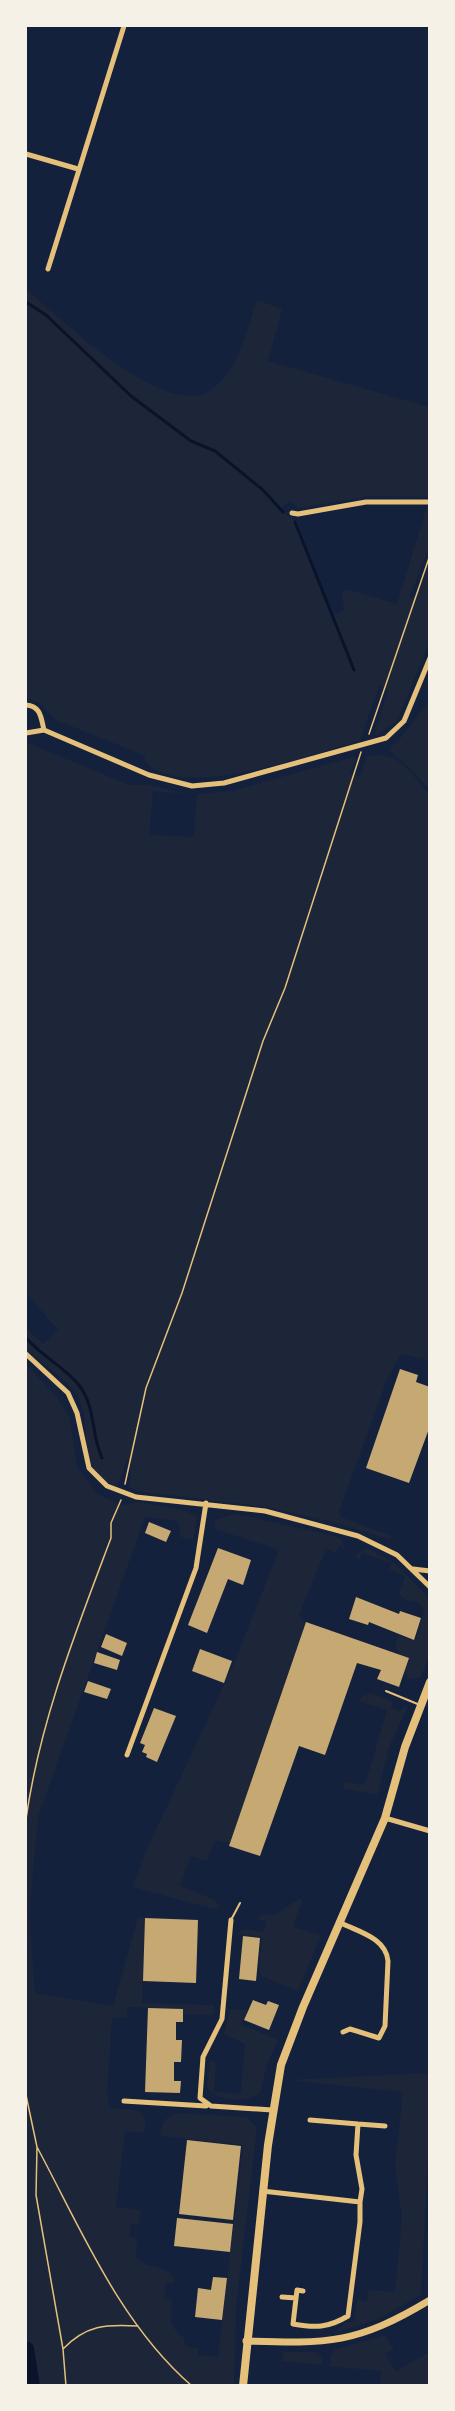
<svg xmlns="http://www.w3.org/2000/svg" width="455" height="2411" font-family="'Fira Sans Condensed',sans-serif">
  <rect width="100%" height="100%" fill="#14213d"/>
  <path fill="#1d2539" d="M 26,289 C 60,318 164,419 209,391 C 238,374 247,329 257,300 L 282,309 L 268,361 L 429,407 L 429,497 L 371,496 L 298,508 L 289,501 L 279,511 L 297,521 L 333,615 L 344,611 L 342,592 L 346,589 L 397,604 L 427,506 L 429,507 L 429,548 L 409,599 L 415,596 L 429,561 L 429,643 L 397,721 L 376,736 L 375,733 L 388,691 L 379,685 L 360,741 C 314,753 177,804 144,760 L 146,756 L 56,720 L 39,703 L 26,698 Z
    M 429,703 L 429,788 L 389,749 C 406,735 414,717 429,703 Z
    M 26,742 L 129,785 L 148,785 L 187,794 L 153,791 L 149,835 L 194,837 L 197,794 L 232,791 L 353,757 L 356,758 L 350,773 L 360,776 L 367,756 C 399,750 410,773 429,794 L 429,1360 L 401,1354 L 387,1379 L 339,1512 L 341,1517 L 392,1536 L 389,1539 L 333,1522 L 267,1507 L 137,1491 L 130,1487 L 131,1461 L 128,1459 C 122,1468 123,1478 116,1486 C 69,1467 99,1419 72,1388 C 59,1374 40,1363 26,1348 L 26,1328 L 43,1344 L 58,1330 L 26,1293 Z
    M 26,1364 L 55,1395 L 69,1416 L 77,1466 L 97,1494 L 121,1505 L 139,1502 L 186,1511 L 197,1517 L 193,1540 L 181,1537 L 178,1521 L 145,1517 L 38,1817 L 29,1914 L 35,1993 L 113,2006 L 138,1917 L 145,1918 L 142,2003 L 214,2005 L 213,2015 L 183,2014 L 183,2009 L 127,2007 L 127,2017 L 112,2018 L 107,2093 L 110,2108 C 130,2110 151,2105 144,2133 L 125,2131 L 116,2207 L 140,2210 L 139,2225 L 131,2224 L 129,2237 L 137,2239 L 136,2257 C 147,2271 173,2263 174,2283 L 165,2283 L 165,2298 L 172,2300 C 170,2318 169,2327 184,2338 L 185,2346 L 198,2348 L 198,2355 L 218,2357 L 243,2145 L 160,2136 C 162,2123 164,2118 176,2113 L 247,2117 L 257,2128 L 236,2307 L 234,2385 L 26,2385 Z
    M 235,1514 L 331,1535 L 341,1539 L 346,1549 L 339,1546 L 336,1553 L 326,1549 L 299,1615 L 306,1622 L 230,1843 L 215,1840 L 207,1861 L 191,1856 L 180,1886 L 215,1900 L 220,1907 L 214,1909 L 133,1887 L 147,1849 L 235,1661 L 279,1550 L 215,1529 L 215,1520 Z
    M 367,1548 L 394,1563 L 429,1598 L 429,1657 L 420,1678 L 408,1678 L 395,1645 L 399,1636 L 415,1641 L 424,1610 L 418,1602 L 406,1600 L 399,1594 L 405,1576 L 389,1569 L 391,1563 L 362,1553 L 360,1559 L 356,1558 L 357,1553 Z
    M 370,1693 L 393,1701 L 391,1708 L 400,1711 L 405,1706 L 407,1708 L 389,1747 L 377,1795 L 342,1788 L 346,1782 L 365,1785 L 387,1710 L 359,1701 L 363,1696 Z
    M 304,1896 L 293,1927 L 321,1935 L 298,1991 L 261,1976 L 259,1969 L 262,1937 L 236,1934 L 245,1929 L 264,1932 L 267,1921 L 257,1919 L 264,1914 L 274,1915 Z
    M 230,2010 L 247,2010 L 241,2024 L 278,2040 L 267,2065 L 260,2093 C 246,2103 217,2102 207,2087 L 210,2060 L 216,2063 L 214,2092 L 241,2094 L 245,2044 L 224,2034 Z
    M 429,2073 L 429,2144 L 421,2295 L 376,2320 L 334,2333 L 346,2322 L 354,2322 L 357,2300 L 367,2301 L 368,2290 L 395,2292 L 402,2218 L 395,2164 L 403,2092 L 288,2080 Z
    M 385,2335 L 394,2349 L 385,2354 L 396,2371 L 429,2352 L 429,2385 L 380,2385 L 381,2371 L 330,2366 L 330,2357 L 334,2350 Z
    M 283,2352 L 316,2352 L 321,2356 L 323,2365 L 282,2361 Z"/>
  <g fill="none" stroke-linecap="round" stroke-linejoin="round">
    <path stroke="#0b132b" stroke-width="3" d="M 26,302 L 46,315 L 131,396 L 191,441 L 215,451 L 263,490 L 283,512
      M 295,522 L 354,670
      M 26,1338 C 41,1355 65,1368 78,1384 C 96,1405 91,1435 102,1458"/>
    <path stroke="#0b132b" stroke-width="16" d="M 26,2349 L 32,2386"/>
  </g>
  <path fill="#c6a872" d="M 400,1369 L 418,1375 L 416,1382 L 430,1387 L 430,1426 L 409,1483 L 366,1468 Z
    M 149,1522 L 171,1531 L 166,1542 L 145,1533 Z
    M 218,1548 L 251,1560 L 243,1585 L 228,1579 L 207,1633 L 188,1625 Z
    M 356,1597 L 399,1614 L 400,1611 L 421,1618 L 414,1640 L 369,1622 L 368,1625 L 349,1619 Z
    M 306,1622 L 409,1658 L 399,1687 L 377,1679 L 381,1670 L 357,1663 L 325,1755 L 299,1746 L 260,1856 L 229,1846 Z
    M 106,1634 L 127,1643 L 122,1656 L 101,1647 Z
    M 200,1649 L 232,1661 L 224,1683 L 192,1671 Z
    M 97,1652 L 120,1660 L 117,1670 L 94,1663 Z
    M 88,1681 L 111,1689 L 107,1699 L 84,1692 Z
    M 154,1708 L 176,1716 L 157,1762 L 146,1757 L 147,1754 L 142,1752 L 145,1745 L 140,1743 Z
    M 145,1918 L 198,1920 L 196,1983 L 143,1981 Z
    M 243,1936 L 260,1938 L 256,1981 L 239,1979 Z
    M 253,2000 L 266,2005 L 268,2001 L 279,2005 L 269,2030 L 244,2020 Z
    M 148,2008 L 183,2009 L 183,2022 L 176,2022 L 176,2040 L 182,2040 L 181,2062 L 174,2062 L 174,2081 L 181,2081 L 180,2093 L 145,2092 Z
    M 187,2140 L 241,2146 L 233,2220 L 179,2214 Z
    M 177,2218 L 233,2224 L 230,2252 L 174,2246 Z
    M 213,2277 L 227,2278 L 222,2320 L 195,2317 L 198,2288 L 211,2290 Z"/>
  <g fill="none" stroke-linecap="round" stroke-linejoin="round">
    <path stroke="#e5c07b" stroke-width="1.5" d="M 369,734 L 430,555
      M 125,1484 L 146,1388 L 182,1293 L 263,1041 L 285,988 L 361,752
      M 26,1819 C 40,1721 76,1631 111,1538 L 111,1523 L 121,1500
      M 26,2095 L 37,2147 L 36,2195 L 63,2349 L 66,2386
      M 37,2147 C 81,2229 120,2324 192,2386
      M 63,2349 C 86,2325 106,2324 138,2326"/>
    <path stroke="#e5c07b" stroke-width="2" d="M 386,1691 L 420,1705
      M 231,1920 L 240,1903"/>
    <path stroke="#e5c07b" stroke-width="5" d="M 26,154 L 78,169
      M 48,269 L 124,26
      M 292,513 L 298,514 L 366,502 L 430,502
      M 26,705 C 41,706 41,718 44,730 L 26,733
      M 44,730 L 149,775 L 192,786 L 224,783 L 386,738 L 404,721 L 430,658
      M 26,1354 L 68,1393 L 77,1413 L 89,1468 L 107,1486 L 136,1497 L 265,1511 L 358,1536 L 397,1555 L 430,1587
      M 413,1569 L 430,1571
      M 127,1755 L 196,1568 L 206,1503
      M 385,1818 L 430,1831
      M 231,1920 L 222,2019 L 203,2057 L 200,2098 L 211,2106 L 272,2110
      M 341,1923 C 359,1932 386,1938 388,1961 L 385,2026 L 379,2038 L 350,2029 L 343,2032
      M 124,2101 L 206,2106
      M 310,2120 L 358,2124 L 356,2155 L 362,2189 L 360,2202
      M 358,2124 L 385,2126
      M 262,2191 L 360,2202 L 360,2222 L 348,2316 C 328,2328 315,2328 293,2324 L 297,2290 L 303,2291
      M 282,2297 L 296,2298"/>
    <path stroke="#e5c07b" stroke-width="7" d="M 246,2341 C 328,2344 357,2344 430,2300"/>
    <path stroke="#e5c07b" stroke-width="8" d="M 243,2386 L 268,2145 L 281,2065 L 303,2007 L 385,1818 L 405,1747 L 430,1682"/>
  </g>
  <rect width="455" height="2411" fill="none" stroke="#f6f1e7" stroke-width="54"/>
</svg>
